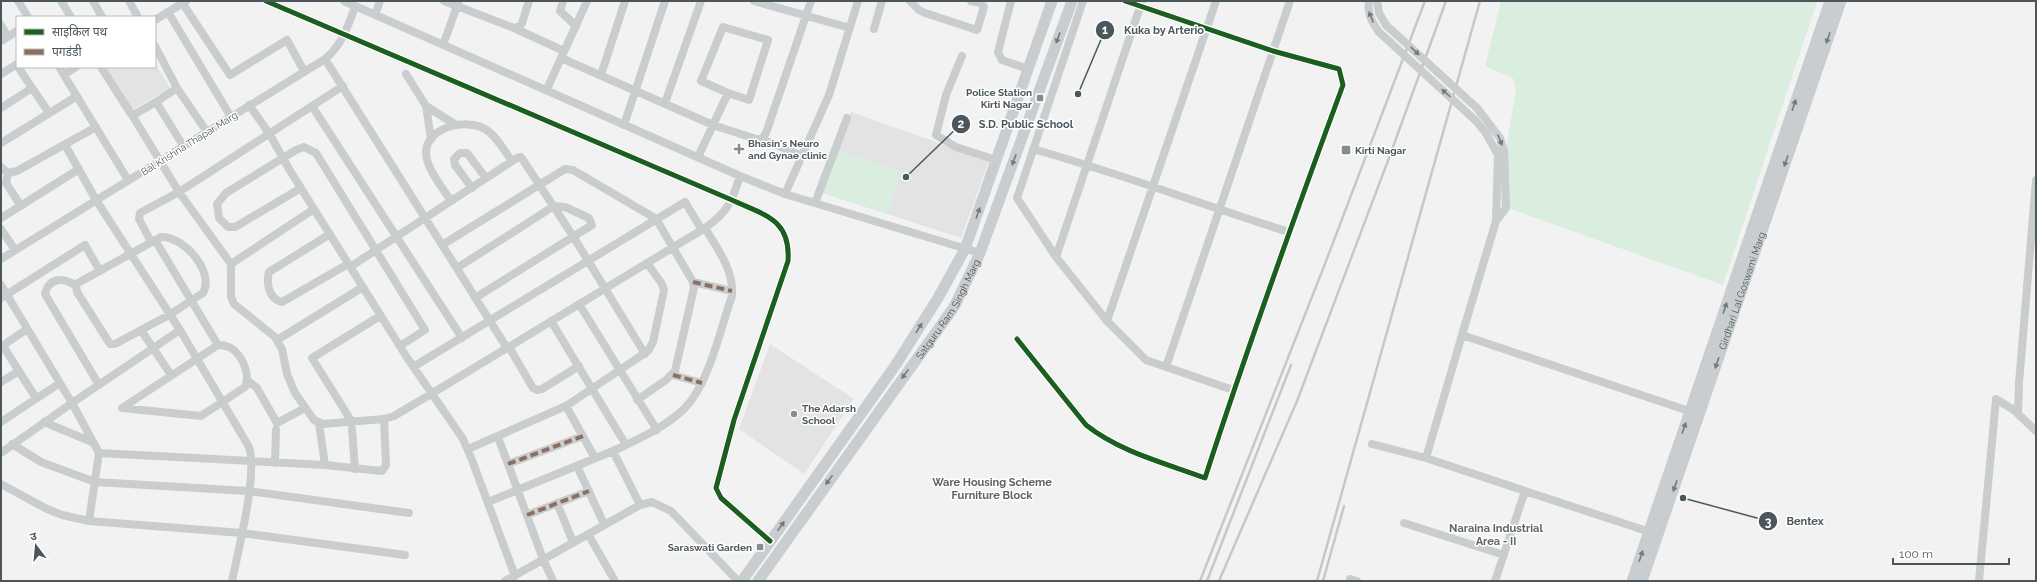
<svg xmlns="http://www.w3.org/2000/svg" width="2037" height="582" font-family="Raleway,'Noto Sans Devanagari',sans-serif">
  <rect width="100%" height="100%" fill="#f2f2f2"/>
  <path fill="#e4e3e4" d="M 155,63 L 170,88 L 130,111 L 104,67 L 155,67 Z
    M 851,112 L 989,161 L 961,238 L 823,193 Z
    M 770,344 L 854,399 L 804,474 L 739,429 Z"/>
  <path fill="#d9eede" d="M 1501,1 L 1817,1 L 1723,285 L 1508,208 L 1507,142 L 1516,90 L 1513,78 L 1485,66 Z
    M 837,151 L 902,172 L 887,214 L 823,193 Z"/>
  <g fill="none" stroke-linecap="round" stroke-linejoin="round">
    <path stroke="#cacdcd" stroke-width="8" d="M 18,1 L 28,17
      M 61,1 L 71,17
      M 93,1 L 102,17
      M 129,1 L 138,17
      M 266,1 L 732,200 C 764,215 791,219 788,261 L 734,420 L 716,488 L 721,498 L 770,541
      M 344,1 L 740,176 L 785,194 L 980,253
      M 444,1 L 514,28 L 520,26 L 522,23 L 529,1
      M 563,1 L 560,11 L 576,26
      M 754,1 L 850,28
      M 910,1 L 919,10 L 925,13 L 977,30 L 984,7 L 981,3 L 971,1
      M 1011,1 L 998,52 L 1002,60 L 1028,69
      M 1083,1 L 1017,198 L 1056,257 L 1107,321 L 1146,360 L 1233,390
      M 1369,1 C 1367,14 1372,22 1379,32
      M 1377,1 L 1379,13 L 1386,25
      M 183,4 L 230,75 L 287,40 L 304,71
      M 168,12 L 231,117
      M 375,15 L 380,1
      M 155,20 L 186,1
      M 1,25 L 8,37
      M 723,27 L 768,40 L 749,100 L 728,93 L 701,81 Z
      M 514,28 L 564,51
      M 874,29 L 882,1
      M 1,41 L 17,31
      M 443,45 L 459,1
      M 155,46 L 177,88 L 156,102
      M 962,56 L 946,95 L 936,135 L 956,147 L 996,160
      M 561,58 L 713,125 L 756,139 L 762,139 L 766,133 L 811,1
      M 325,59 L 507,348
      M 18,67 L 49,113
      M 59,67 L 128,180
      M 101,67 L 131,114 L 135,114 L 156,102 L 184,147
      M 1,74 L 17,64
      M 406,74 L 426,106
      M 64,75 L 76,67
      M 601,75 L 625,1
      M 177,88 L 207,132
      M 547,89 L 587,1
      M 665,103 L 701,1
      M 249,105 L 269,133 L 289,169 L 406,356 L 463,439 L 472,460 L 515,576
      M 312,106 L 462,338
      M 1,108 L 32,88
      M 1477,108 L 1500,138 L 1504,151 L 1506,208 L 1496,221 L 1462,335 L 1695,413
      M 132,115 L 179,192 L 231,264 L 231,297 L 234,304 L 275,337 L 282,349 L 287,374 L 295,393 L 314,420 L 323,424 L 384,419 L 394,416 L 431,394 L 705,228 C 728,212 732,201 740,176
      M 1475,120 L 1486,133 L 1498,155 L 1496,221
      M 624,125 L 665,1
      M 431,139 L 426,106 L 456,125
      M 762,139 L 802,156
      M 1,143 L 77,96
      M 65,145 L 96,200 L 180,330 L 249,447 C 258,474 238,551 232,581
      M 1033,149 C 1119,173 1203,205 1289,232
      M 698,157 L 728,93
      M 1,167 L 8,173 L 17,171 L 96,127
      M 8,173 L 6,183 L 21,206
      M 301,188 L 235,227 L 228,227 L 219,218 L 217,204 L 226,193 L 296,150 L 304,147 L 316,153 L 425,330 L 400,346
      M 472,188 L 455,165 L 454,159 L 460,153 L 467,153 L 486,178
      M 785,194 L 829,95 L 858,1
      M 451,201 C 443,188 426,169 426,152 C 427,127 466,118 485,129 C 496,135 504,151 512,161
      M 815,203 L 847,118
      M 1,218 L 79,169
      M 1,229 L 15,250
      M 330,234 L 269,272 C 266,284 269,299 282,302 L 348,264
      M 161,237 C 184,236 215,272 203,293 L 169,315 L 115,344 L 110,344 L 77,292 L 76,286 L 78,283 Z
      M 155,240 L 218,345
      M 151,242 L 139,219 L 140,213 L 179,192 L 343,86
      M 442,245 L 565,169 L 573,170 L 653,217 L 658,222 L 693,282 L 694,288 L 675,371 L 666,380 L 637,400
      M 1056,257 L 1142,1
      M 1,259 L 325,59 C 342,45 348,26 355,7
      M 231,264 L 314,209
      M 350,267 L 517,158 L 521,157 L 573,236 L 645,354
      M 457,268 L 554,206 L 565,207 L 589,218 L 592,225 L 475,298
      M 693,282 L 732,291
      M 1,285 L 72,403 L 1,453
      M 76,286 C 64,277 49,277 45,294 L 99,385
      M 1,298 L 85,245 L 100,271
      M 579,304 L 657,430
      M 551,321 L 626,445 L 613,451
      M 1107,321 L 1216,1
      M 141,330 L 171,375
      M 180,330 L 72,403 L 99,453 L 325,465 L 382,471 L 386,465 L 384,419
      M 1017,339 L 1086,425 C 1120,452 1165,463 1205,478 C 1248,346 1295,215 1343,85 L 1339,69 L 1273,51 L 1125,1
      M 277,340 L 363,287
      M 218,345 C 222,345 227,346 231,348 C 242,355 251,375 245,387 L 201,416 L 122,408 Z
      M 3,346 L 36,398
      M 1,347 L 27,329
      M 509,347 L 533,388 L 537,390 L 542,389 L 579,366
      M 413,367 L 685,202 L 702,230
      M 1166,367 L 1290,1
      M 673,375 L 702,383
      M 248,381 L 257,388 L 277,423 L 305,408
      M 1,382 L 19,371
      M 566,406 L 595,458
      M 2018,414 L 2019,383 L 2036,180
      M 1,422 L 60,383
      M 44,422 L 92,442
      M 352,422 L 312,358 L 380,316
      M 319,423 L 325,465
      M 352,429 L 355,469
      M 498,437 L 543,559 L 553,581
      M 12,444 L 41,462 L 95,482 L 248,491 L 409,513
      M 1372,444 L 1426,458 L 1462,335
      M 626,445 C 647,435 667,425 684,409 C 709,384 720,330 732,296 C 734,270 718,250 705,228
      M 468,449 L 566,406 L 648,351 L 653,342 L 664,290 L 662,284 L 647,263
      M 1426,458 L 1525,491 L 1495,581
      M 275,463 L 276,430
      M 508,464 L 583,436
      M 577,466 L 604,524
      M 1,484 L 45,508 L 62,515 L 89,521 L 242,533 L 405,555
      M 1525,491 L 1653,533
      M 488,502 L 613,451 L 640,505
      M 557,503 L 573,542
      M 527,515 L 589,491
      M 89,521 L 99,453
      M 1404,523 L 1504,555
      M 588,534 L 615,581
      M 1350,579 L 1357,581
      M 505,581 L 640,505 L 652,502 L 671,511 L 738,581
      M 1979,581 L 1996,399 L 2014,410 L 2036,431"/>
    <g stroke="#cacdcf" stroke-width="11">
      <path d="M 742,581 L 895,366 L 938,298 L 965,249 L 1052,1"/>
      <path id="s1" d="M 758,581 L 954,307 L 980,253 L 1072,1"/>
      <path d="M 1632,581 L 1830,1"/>
      <path id="s2" d="M 1642,581 L 1841,1"/>
    </g>
    <path stroke="#c6c8c8" stroke-width="2.5" d="M 1200,581 L 1323,269 L 1425,1
      M 1207,581 L 1291,365
      M 1219,581 L 1297,401 L 1389,158 L 1446,1
      M 1317,581 L 1480,1
      M 1323,581 L 1344,506"/>
    <path stroke="#cacdcd" stroke-width="8" d="M 1386,25 L 1477,108
      M 1379,32 L 1475,120"/>
    <path stroke="#8d6e63" stroke-width="4" stroke-dasharray="8 4" stroke-linecap="butt" d="M 693,282 L 732,291
      M 673,375 L 702,383
      M 508,464 L 583,436
      M 527,515 L 589,491"/>
    <g stroke="#fff" stroke-width="8">
      <path id="cycleway" d="M 266,1 L 732,200 C 764,215 791,219 788,261 L 734,420 L 716,488 L 721,498 L 770,541
        M 1017,339 L 1086,425 C 1120,452 1165,463 1205,478 C 1248,346 1295,215 1343,85 L 1339,69 L 1273,51 L 1125,1"/>
    </g>
    <use href="#cycleway" stroke="#1b5e20" stroke-width="5"/>
  </g>
  <defs><path id="oneway-solid" d="M-6-.8H1V-3.2L6.5 0L1 3.2V.8H-6Z"/></defs>
  <g fill="#717a7f">
    <use href="#oneway-solid" transform="translate(1371 17) rotate(-112)"/>
    <use href="#oneway-solid" transform="translate(1058 38) rotate(110)"/>
    <use href="#oneway-solid" transform="translate(1828 38) rotate(109)"/>
    <use href="#oneway-solid" transform="translate(1415 51) rotate(43)"/>
    <use href="#oneway-solid" transform="translate(1446 93) rotate(-138)"/>
    <use href="#oneway-solid" transform="translate(1794 105) rotate(-71)"/>
    <use href="#oneway-solid" transform="translate(1500 140) rotate(67)"/>
    <use href="#oneway-solid" transform="translate(1014 160) rotate(110)"/>
    <use href="#oneway-solid" transform="translate(1786 161) rotate(109)"/>
    <use href="#oneway-solid" transform="translate(978 213) rotate(-71)"/>
    <use href="#oneway-solid" transform="translate(1725 308) rotate(-71)"/>
    <use href="#oneway-solid" transform="translate(919 328) rotate(-58)"/>
    <use href="#oneway-solid" transform="translate(1717 363) rotate(109)"/>
    <use href="#oneway-solid" transform="translate(905 374) rotate(126)"/>
    <use href="#oneway-solid" transform="translate(1684 428) rotate(-71)"/>
    <use href="#oneway-solid" transform="translate(829 480) rotate(126)"/>
    <use href="#oneway-solid" transform="translate(1675 486) rotate(109)"/>
    <use href="#oneway-solid" transform="translate(781 526) rotate(-54)"/>
    <use href="#oneway-solid" transform="translate(1641 556) rotate(-71)"/>
  </g>
  <g fill="#858d91" stroke="#fff" stroke-width="1.5">
    <rect x="1036" y="94" width="8" height="8" rx="2"/>
    <path d="M737 143h4v4h4v4h-4v4h-4v-4h-4v-4h4z"/>
    <rect x="1341" y="145" width="10" height="10" rx="2"/>
    <circle cx="794" cy="414" r="4"/>
    <rect x="756" y="543" width="8" height="8" rx="2"/>
  </g>
  <g text-anchor="middle" stroke-width="3" stroke-linejoin="round" paint-order="stroke">
    <g font-size="10" font-weight="bold" fill="#4b575d" stroke="#fff" text-anchor="start">
      <text x="1032" y="96" text-anchor="end">Police Station<tspan x="1032" dy="12">Kirti Nagar</tspan></text>
      <text x="748" y="147">Bhasin's Neuro<tspan x="748" dy="12">and Gynae clinic</tspan></text>
      <text x="1355" y="154">Kirti Nagar</text>
      <text x="802" y="412">The Adarsh<tspan x="802" dy="12">School</tspan></text>
      <text x="752" y="551" text-anchor="end">Saraswati Garden</text>
    </g>
    <g font-size="10" fill="#4b575d" stroke="#fff">
      <text transform="translate(189 143) rotate(-32)" y="4">Bal Krishna Thapar Marg</text>
      <text dy="4" stroke="none"><textPath href="#s2" startOffset="307">Girdhari Lal Goswami Marg</textPath></text>
      <text dy="4" stroke="none"><textPath href="#s1" startOffset="332">Satguru Ram Singh Marg</textPath></text>
    </g>
    <g font-size="11" font-weight="bold" fill="#5e6365" stroke="#fff">
      <text x="992" y="486">Ware Housing Scheme<tspan x="992" dy="13">Furniture Block</tspan></text>
      <text x="1496" y="532">Naraina Industrial<tspan x="1496" dy="13">Area - II</tspan></text>
    </g>
  </g>
  <path fill="none" stroke="#4b575d" stroke-width="1.5" d="M1078 94L1105 30M906 177L961 124M1683 498L1768 521"/>
  <g fill="#4b575d" stroke="#fff" stroke-width="1.5">
    <circle cx="1078" cy="94" r="4"/>
    <circle cx="906" cy="177" r="4"/>
    <circle cx="1683" cy="498" r="4"/>
    <circle cx="1105" cy="30" r="10"/>
    <circle cx="961" cy="124" r="10"/>
    <circle cx="1768" cy="521" r="10"/>
  </g>
  <g font-size="12" text-anchor="middle" font-weight="bold" fill="#fff">
    <text x="1105" y="34">1</text>
    <text x="961" y="128">2</text>
    <text x="1768" y="526">3</text>
  </g>
  <g font-size="11" text-anchor="middle" font-weight="bold" fill="#4b575d" stroke="#fff" stroke-width="3" stroke-linejoin="round" paint-order="stroke">
    <text x="1164" y="34">Kuka by Arterio</text>
    <text x="1026" y="128">S.D. Public School</text>
    <text x="1805" y="525">Bentex</text>
  </g>
  <rect width="2037" height="582" fill="none" stroke="#4b575d" stroke-width="4"/>
  <rect x="16" y="16" width="140" height="52" fill="#ffffff" stroke="#b7bcbe"/>
  <rect x="24" y="29" width="20" height="6" fill="#1b5e20" stroke="#b7bcbe"/>
  <text x="52" y="36" font-size="12" fill="#4b575d">साइकिल पथ</text>
  <rect x="24" y="49" width="20" height="6" fill="#8d6e63" stroke="#b7bcbe"/>
  <text x="52" y="56" font-size="12" fill="#4b575d">पगडंडी</text>
  <g transform="translate(36 546) rotate(344)" stroke="#ffffff" stroke-width="3" paint-order="stroke">
  <path d="M0-3L7 15L0 10L-7 15Z" fill="#4b575d"/>
  <text y="-6" font-size="11" font-weight="bold" text-anchor="middle" fill="#4b575d">उ</text>
  </g>
  <path d="M1893 558v6h116v-6" fill="none" stroke="#4b575d" stroke-width="2"/>
  <text x="1899" y="558" font-size="12" fill="#4b575d" stroke="#ffffff" stroke-width="3" paint-order="stroke">100 m</text>
</svg>
